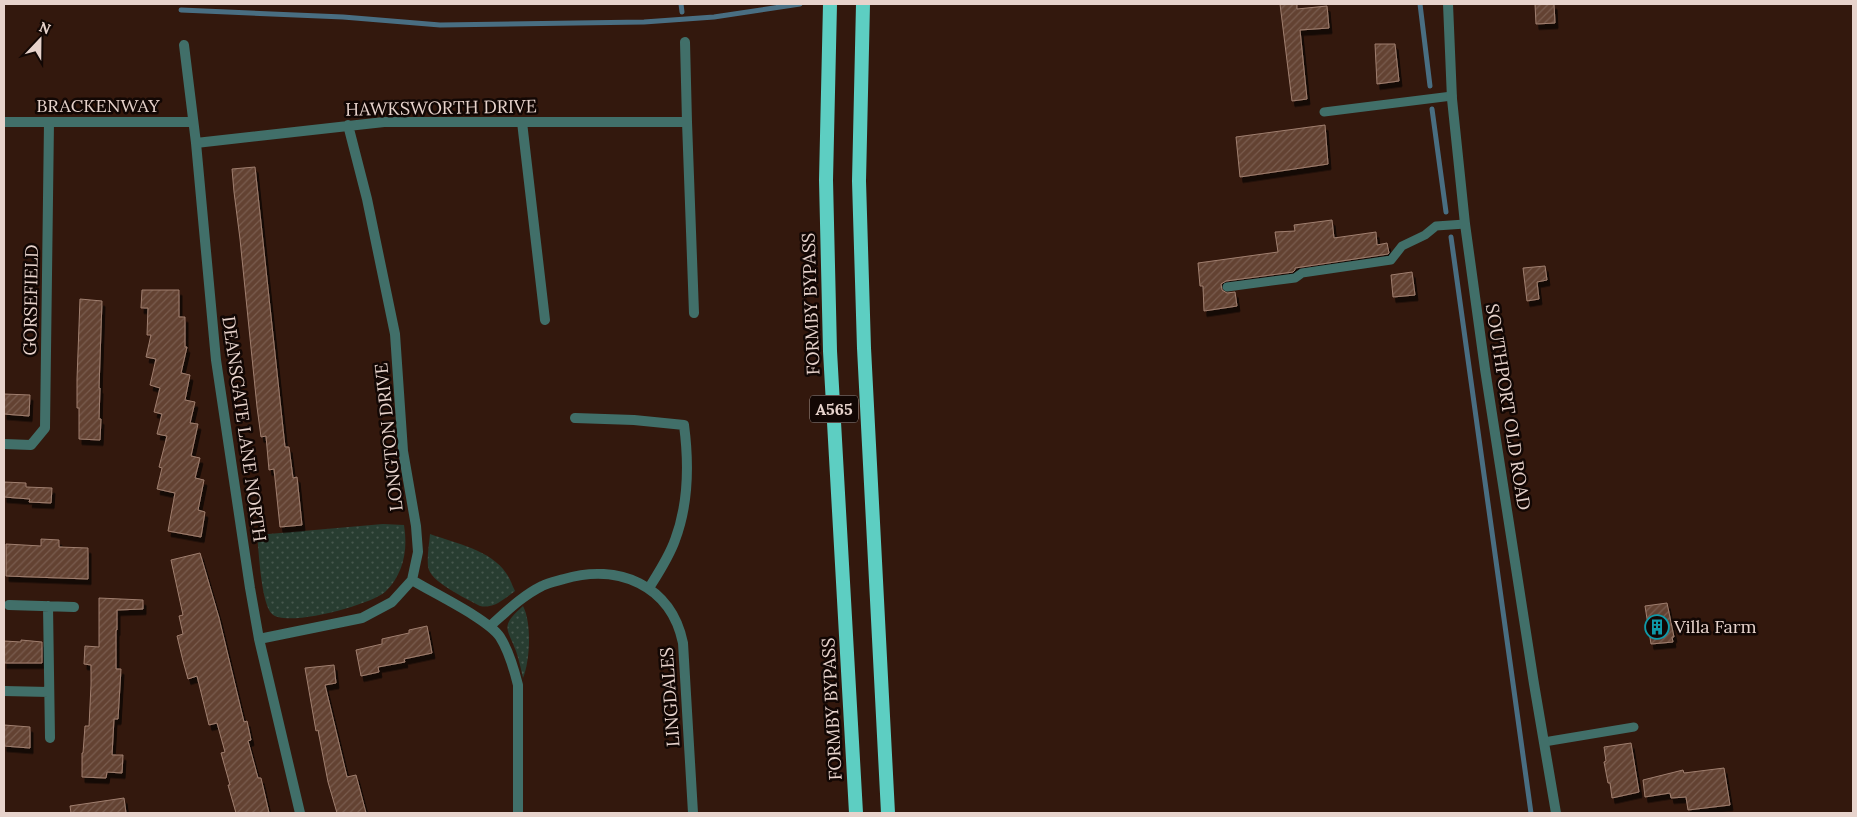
<svg xmlns="http://www.w3.org/2000/svg" width="1857" height="817" font-family="Lora,serif">
  <defs>
    <pattern id="grass-dots" width="8" height="8" patternUnits="userSpaceOnUse" patternTransform="scale(1.25)"><rect width="8" height="8" fill="#283d31"/><path d="M2 2h.1M6 6h.1" fill="none" stroke="#47584e" stroke-width="1.8" stroke-linecap="round"/></pattern>
    <pattern id="building-hatch" width="6" height="6" patternUnits="userSpaceOnUse" patternTransform="scale(1.25)"><rect width="6" height="6" fill="#634232"/><path d="M-1 1l2-2M0 6l6-6M5 7l2-2" fill="none" stroke="#795c4e"/></pattern>
    <filter id="shadow"><feDropShadow dx="3" dy="5.5" stdDeviation="0" flood-color="#0009"/></filter>
  </defs>
  <rect width="100%" height="100%" fill="#33180d"/>
  <path fill="url(#grass-dots)" d="M 383,524 L 404,525 C 408,549 404,574 385,592 C 370,605 286,628 272,614 C 261,603 259,552 257,535 Z
    M 430,534 C 455,543 491,550 506,573 C 510,578 512,585 515,591 C 504,599 494,609 480,606 C 466,598 429,582 428,566 C 427,556 429,545 430,534 Z
    M 523,606 C 532,623 530,661 523,678 C 521,669 519,660 516,651 C 506,626 501,626 523,606 Z"/>
  <g fill="none" stroke-linecap="round" stroke-linejoin="round">
    <path stroke="#496e82" stroke-width="5" d="M 681,4 L 682,12
      M 1420,4 L 1430,86
      M 181,10 L 343,17 L 440,25 L 644,22 L 714,17 L 800,4
      M 1432,109 L 1446,212
      M 1451,237 L 1531,813"/>
  </g>
  <path fill="url(#building-hatch)" stroke="#a07f6f" filter="url(#shadow)" d="M 1280,4 L 1297,4 L 1297,9 L 1327,6 L 1329,28 L 1300,30 L 1307,99 L 1292,101 Z
    M 1535,4 L 1554,4 L 1555,23 L 1536,24 Z
    M 1375,44 L 1395,44 L 1399,81 L 1377,84 Z
    M 1325,125 L 1328,164 L 1240,177 L 1236,137 Z
    M 255,167 L 285,447 L 289,447 L 293,478 L 297,477 L 302,525 L 280,527 L 274,469 L 269,470 L 266,436 L 261,437 L 257,407 L 240,239 L 234,192 L 232,169 Z
    M 1332,220 L 1334,238 L 1376,232 L 1377,245 L 1387,243 L 1389,253 L 1388,254 L 1295,268 L 1295,270 L 1293,272 L 1226,281 L 1221,284 L 1222,290 L 1227,293 L 1235,292 L 1237,306 L 1204,311 L 1203,286 L 1200,286 L 1198,263 L 1278,252 L 1275,232 L 1295,231 L 1294,225 Z
    M 1545,266 L 1547,280 L 1537,282 L 1539,299 L 1527,301 L 1523,268 Z
    M 1412,272 L 1415,295 L 1393,297 L 1391,275 Z
    M 142,290 L 179,290 L 179,317 L 185,317 L 185,347 L 187,347 L 181,373 L 190,375 L 185,400 L 195,402 L 190,423 L 198,424 L 191,456 L 200,458 L 195,478 L 204,480 L 198,510 L 205,512 L 201,537 L 168,531 L 175,493 L 157,489 L 162,468 L 159,467 L 167,436 L 157,434 L 162,414 L 154,412 L 160,388 L 150,385 L 156,359 L 146,357 L 151,335 L 147,335 L 148,308 L 141,308 Z
    M 80,299 L 102,301 L 99,388 L 100,388 L 99,419 L 101,419 L 100,440 L 79,439 L 79,408 L 77,408 L 77,379 Z
    M 4,394 L 30,395 L 29,416 L 4,414 Z
    M 4,482 L 26,483 L 26,487 L 52,488 L 51,503 L 29,502 L 30,499 L 4,497 Z
    M 41,539 L 59,540 L 59,547 L 88,548 L 88,579 L 6,576 L 6,544 L 41,546 Z
    M 200,553 L 219,618 L 244,722 L 247,721 L 251,740 L 248,741 L 258,778 L 261,778 L 269,813 L 236,813 L 228,785 L 230,785 L 221,753 L 225,752 L 217,723 L 209,725 L 197,676 L 188,679 L 183,661 L 177,636 L 183,634 L 179,616 L 183,615 L 171,560 Z
    M 99,598 L 143,600 L 143,609 L 117,610 L 117,630 L 116,630 L 116,669 L 121,669 L 118,719 L 114,719 L 112,755 L 123,755 L 122,773 L 107,772 L 106,778 L 82,777 L 82,753 L 83,753 L 85,726 L 89,726 L 91,685 L 91,665 L 84,664 L 85,646 L 99,647 Z
    M 1667,603 L 1674,637 L 1672,637 L 1673,642 L 1651,644 L 1645,606 Z
    M 427,626 L 432,653 L 404,659 L 405,662 L 378,667 L 379,672 L 361,676 L 356,650 L 382,644 L 382,639 L 409,633 L 409,630 Z
    M 21,640 L 42,642 L 42,663 L 4,663 L 4,641 L 21,642 Z
    M 334,665 L 336,683 L 325,685 L 347,777 L 356,775 L 366,813 L 337,813 L 328,782 L 318,730 L 316,731 L 305,668 Z
    M 4,725 L 30,727 L 30,748 L 4,746 Z
    M 1631,743 L 1639,792 L 1612,798 L 1610,783 L 1608,783 L 1604,762 L 1606,761 L 1604,747 Z
    M 1724,768 L 1730,805 L 1688,810 L 1686,797 L 1671,798 L 1670,793 L 1645,797 L 1643,780 L 1683,770 L 1684,773 Z
    M 124,798 L 126,813 L 71,813 L 70,806 Z"/>
  <g fill="none" stroke-linecap="round" stroke-linejoin="round">
    <path stroke="#416f69" stroke-width="9" d="M 1324,112 L 1452,96
      M 1227,287 L 1295,278 L 1302,273 L 1391,260 L 1402,246 L 1425,235 L 1436,226 L 1465,224
      M 1544,742 L 1634,727"/>
    <path stroke="#416f69" stroke-width="10" d="M 685,42 L 687,122
      M 184,45 L 196,143 L 216,360 L 250,588 L 259,639 L 300,813
      M 4,122 L 192,122
      M 522,122 L 545,320
      M 196,143 L 384,122 L 687,122 L 694,313
      M 575,418 L 634,420 L 684,425 C 689,463 689,503 675,540 C 669,557 659,572 649,588
      M 4,444 L 31,445 L 45,428 L 49,122
      M 412,580 C 433,593 488,619 500,637 C 509,651 514,669 518,685 L 518,813
      M 9,605 L 74,607
      M 48,606 L 50,738
      M 490,626 C 507,611 522,596 542,586 C 549,582 557,581 564,579 C 618,563 671,585 683,643 L 693,813
      M 259,639 L 362,618 L 392,602 L 412,580 L 418,552 L 416,526 L 403,451 L 395,334 L 367,199 L 348,125
      M 4,691 L 49,692"/>
    <path stroke="#416f69" stroke-width="10" d="M 1448,4 L 1452,99 L 1465,224 L 1485,369 L 1534,684 L 1556,813"/>
    <path stroke="#5dcec2" stroke-width="14" d="M 830,4 L 826,180 L 830,351 L 856,813
      M 863,4 L 859,181 L 864,348 L 888,813"/>
  </g>
  <defs>
    <g id="building-ring" transform="scale(1.25)"><circle r="9.5" fill="#120704" stroke="#0f9aa8" stroke-width="1.5"/><path d="M-4-6H4V6H1V3H-1V6H-4ZM-2.5-4.3h1.7v1.8h-1.7ZM.8-4.3h1.7v1.8H.8ZM-2.5-1h1.7V.8h-1.7ZM.8-1h1.7V.8H.8Z" fill="#0f9aa8"/></g>
  </defs>
  <g fill-rule="evenodd">
    <use href="#building-ring" x="1657" y="627"/>
  </g>
  <g text-anchor="middle" stroke-width="5" stroke-linejoin="round" paint-order="stroke">
    <rect fill="#120704" stroke="#a79690" stroke-width="1" x="810" y="395.5" width="48" height="27" rx="4"/>
    <g font-size="16" font-weight="bold" fill="#e7d3cc">
      <text x="834" y="415">A565</text>
    </g>
    <g font-size="18" fill="#e7d3cc" stroke="#120704">
      <text x="98" y="112">BRACKENWAY</text>
      <text transform="translate(441 108) rotate(-1)" y="6">HAWKSWORTH DRIVE</text>
      <text transform="translate(31 300) rotate(-89)" y="6">GORSEFIELD</text>
      <text transform="translate(811 304) rotate(-92)" y="6">FORMBY BYPASS</text>
      <text transform="translate(1508 407) rotate(81)" y="6">SOUTHPORT OLD ROAD</text>
      <text transform="translate(244 429) rotate(82)" y="6">DEANSGATE LANE NORTH</text>
      <text transform="translate(389 437) rotate(-96)" y="6">LONGTON DRIVE</text>
      <text transform="translate(670 697) rotate(-94)" y="6">LINGDALES</text>
      <text transform="translate(832 709) rotate(-93)" y="6">FORMBY BYPASS</text>
    </g>
    <g font-size="18" fill="#e7d3cc" stroke="#120704" text-anchor="start">
      <text x="1674" y="633">Villa Farm</text>
    </g>
  </g>
  <rect width="1857" height="817" fill="none" stroke="#e7d3cc" stroke-width="10"/>
  <g transform="translate(40 40) rotate(22)" stroke="#120704" stroke-width="4" paint-order="stroke">
  <path d="M0-4L9 19L0 12L-9 19Z" fill="#e7d3cc"/>
  <text y="-8" font-size="14" font-weight="bold" text-anchor="middle" fill="#e7d3cc">N</text>
  </g>
</svg>
